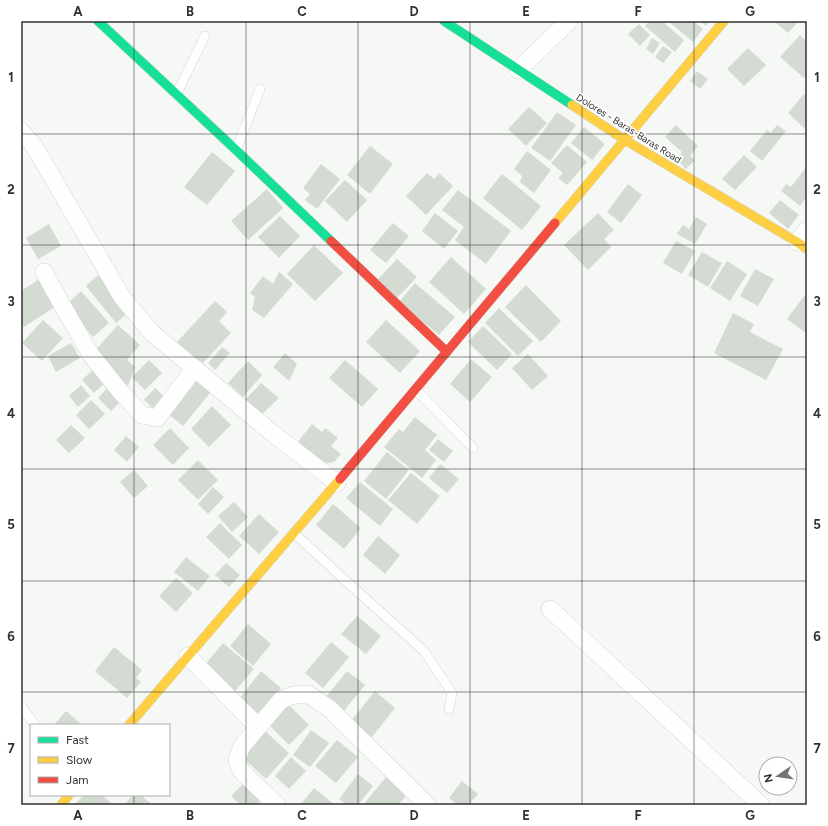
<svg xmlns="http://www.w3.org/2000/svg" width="828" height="826" font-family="Figtree,sans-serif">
  <rect width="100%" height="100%" fill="#f6f8f6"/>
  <path fill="#d3dbd2" d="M 649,21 L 662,21 L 684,40 L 675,52 L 645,26 Z
    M 668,21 L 693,21 L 703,29 L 693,42 Z
    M 700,21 L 710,21 L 706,26 Z
    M 774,21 L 799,21 L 788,33 Z
    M 639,24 L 650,35 L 640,46 L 628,34 Z
    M 800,35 L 807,42 L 807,75 L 804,78 L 780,57 Z
    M 652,38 L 660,43 L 653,54 L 646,49 Z
    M 663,46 L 672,52 L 663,63 L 655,57 Z
    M 748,48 L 766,65 L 744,86 L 727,69 Z
    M 697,71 L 708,79 L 700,89 L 690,81 Z
    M 804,94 L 807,96 L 807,124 L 804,128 L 788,113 Z
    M 529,107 L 547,123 L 526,146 L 508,129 Z
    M 557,112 L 576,125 L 550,161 L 531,148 Z
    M 676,125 L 698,146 L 690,156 L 695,160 L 686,169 L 676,159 L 682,152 L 665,137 Z
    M 777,125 L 786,131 L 762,161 L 750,151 L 767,130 L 771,133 Z
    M 584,127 L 605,144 L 592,160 L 571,143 Z
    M 567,145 L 587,162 L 567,185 L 558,178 L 563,173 L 551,163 Z
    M 370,146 L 393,164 L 370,194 L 347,175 Z
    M 527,151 L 551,170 L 534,193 L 520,182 L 522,176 L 514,169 Z
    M 212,152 L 235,171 L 207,205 L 184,187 Z
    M 744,155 L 757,167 L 735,190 L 722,179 Z
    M 321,164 L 340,179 L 317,209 L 305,200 L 310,194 L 303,188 Z
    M 807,166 L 807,196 L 800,206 L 781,191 L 786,184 L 791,187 Z
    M 427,173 L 434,179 L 439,173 L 453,186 L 426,215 L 406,196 Z
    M 502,174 L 541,206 L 522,230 L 483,198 Z
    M 345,180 L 367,200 L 347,222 L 325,201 Z
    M 628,184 L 642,195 L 621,223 L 607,212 Z
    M 267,189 L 283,208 L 248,240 L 231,221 Z
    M 458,190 L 511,231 L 486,264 L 455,240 L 464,227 L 442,210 Z
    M 780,200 L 799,215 L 788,229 L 769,213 Z
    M 435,213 L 458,231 L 444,249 L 422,231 Z
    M 598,213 L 614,230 L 604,239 L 611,247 L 588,270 L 564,245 Z
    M 280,216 L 300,236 L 279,258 L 258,237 Z
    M 696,217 L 707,224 L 695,244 L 677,234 L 683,225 L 689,229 Z
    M 393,223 L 409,236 L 386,263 L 370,250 Z
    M 49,224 L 61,246 L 38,259 L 26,238 Z
    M 676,241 L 695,251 L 682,274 L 663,263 Z
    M 314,245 L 343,273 L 315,301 L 287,274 Z
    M 702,252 L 722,263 L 708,287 L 688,275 Z
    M 451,257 L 486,289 L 464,314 L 429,282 Z
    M 397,259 L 417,277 L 397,298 L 377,280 Z
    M 727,261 L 747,274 L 730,301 L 710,288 Z
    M 755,269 L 774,279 L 758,306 L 740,296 Z
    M 279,272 L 293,284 L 264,318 L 252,310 L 255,297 L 250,293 L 263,276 L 273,284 Z
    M 98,275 L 128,313 L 116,323 L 86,286 Z
    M 41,278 L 58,305 L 24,327 L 21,322 L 21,291 Z
    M 415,283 L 455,317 L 439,335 L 399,302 Z
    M 526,285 L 561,321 L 541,342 L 505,307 Z
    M 81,291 L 109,323 L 93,337 L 66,305 Z
    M 807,292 L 807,334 L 787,319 Z
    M 215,301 L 227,312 L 219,321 L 231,333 L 201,365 L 177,342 Z
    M 499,308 L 533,341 L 518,356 L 485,323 Z
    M 733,313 L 754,324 L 750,332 L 783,349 L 766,380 L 714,353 Z
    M 43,320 L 63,338 L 42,361 L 22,343 Z
    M 386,320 L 420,351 L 400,373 L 366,342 Z
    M 118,325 L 140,345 L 127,360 L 135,367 L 128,386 L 92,354 Z
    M 483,326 L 512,354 L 497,370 L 468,342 Z
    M 71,343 L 80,358 L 56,372 L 48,356 Z
    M 222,347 L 230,353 L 215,370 L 208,363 Z
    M 285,353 L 297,364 L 289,381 L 273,367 Z
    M 528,354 L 548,376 L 532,390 L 512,368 Z
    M 471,359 L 492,377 L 470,402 L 450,384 Z
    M 149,360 L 162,373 L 145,390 L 132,377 Z
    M 345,360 L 378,389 L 362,407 L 329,378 Z
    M 248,361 L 262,375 L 243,397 L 228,383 Z
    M 95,368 L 107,381 L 94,393 L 82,380 Z
    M 195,380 L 210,393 L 183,426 L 167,413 Z
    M 261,383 L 279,398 L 260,416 L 245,400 Z
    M 81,385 L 90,396 L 78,407 L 69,396 Z
    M 109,386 L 122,400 L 111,411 L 98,398 Z
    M 155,388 L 167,399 L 156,411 L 144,400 Z
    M 91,400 L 105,414 L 89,429 L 76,415 Z
    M 212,406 L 231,425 L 209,447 L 191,429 Z
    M 415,417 L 437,435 L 425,450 L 436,460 L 422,478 L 384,447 L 399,429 L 403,432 Z
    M 312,424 L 322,432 L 325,428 L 338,438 L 331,446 L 341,454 L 334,462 L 323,464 L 297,443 Z
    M 71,425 L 85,438 L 69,453 L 56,440 Z
    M 170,428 L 189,448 L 173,465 L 153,445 Z
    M 126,436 L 139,447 L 127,462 L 114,450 Z
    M 438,439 L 453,451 L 444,462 L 429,450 Z
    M 387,452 L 409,470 L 386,499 L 364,481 Z
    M 198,460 L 218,480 L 198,500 L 178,480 Z
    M 440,464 L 459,479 L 447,493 L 429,478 Z
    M 134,470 L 148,486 L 134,498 L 120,482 Z
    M 411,473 L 440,496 L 417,524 L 388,500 Z
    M 360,482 L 393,509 L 380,526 L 346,498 Z
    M 213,487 L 224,497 L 208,514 L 198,504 Z
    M 234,502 L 248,517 L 232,532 L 218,516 Z
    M 333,504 L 361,528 L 344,549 L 316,525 Z
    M 259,514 L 279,532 L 259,554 L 239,536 Z
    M 220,523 L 242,545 L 229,559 L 206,537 Z
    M 378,536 L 400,555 L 385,574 L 363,555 Z
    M 186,557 L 210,576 L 198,591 L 174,572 Z
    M 226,563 L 240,575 L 229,587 L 215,575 Z
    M 176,578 L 193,593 L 176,612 L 159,596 Z
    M 357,616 L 381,636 L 366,654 L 341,634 Z
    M 248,624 L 271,644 L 253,666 L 230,646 Z
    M 331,642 L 349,657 L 323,688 L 305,673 Z
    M 223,643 L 254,669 L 234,692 L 203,667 Z
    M 114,647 L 142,670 L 136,678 L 141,682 L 127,698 L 95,671 Z
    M 261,671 L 281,688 L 260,715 L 240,698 Z
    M 347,671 L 365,685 L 343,712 L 326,697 Z
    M 375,691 L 395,708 L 372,737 L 352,720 Z
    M 288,704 L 309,725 L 289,745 L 268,724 Z
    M 66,711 L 82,725 L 54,725 Z
    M 264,730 L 289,753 L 266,779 L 241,756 Z
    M 311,730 L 329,743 L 310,767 L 293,755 Z
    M 337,740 L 358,757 L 336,783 L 315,766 Z
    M 291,757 L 306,771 L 289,789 L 275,776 Z
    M 358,774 L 373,786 L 358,805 L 347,805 L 339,799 Z
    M 386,777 L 407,795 L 398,805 L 363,805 Z
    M 462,781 L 478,794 L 469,805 L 458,805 L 449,798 Z
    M 245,782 L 263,799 L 256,805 L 240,805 L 231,796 Z
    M 314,788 L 335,805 L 300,805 Z
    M 84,795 L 102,795 L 113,805 L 74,805 Z
    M 133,795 L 141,795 L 150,803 L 149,805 L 124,805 Z"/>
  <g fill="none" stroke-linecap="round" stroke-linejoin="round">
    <g stroke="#d3d5d3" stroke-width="10">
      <path id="lane" d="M 176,95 L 205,36
        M 236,150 L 260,89
        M 416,390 L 473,448
        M 294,533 L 347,582 L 424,651 L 452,693 L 449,709
        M 21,706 L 35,725"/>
    </g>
    <g stroke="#d3d5d3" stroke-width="18">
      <path id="street" d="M 518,70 L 569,21
        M 21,131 L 34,146 L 122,297 L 152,333 L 271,432 L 337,483
        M 797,242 L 807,230
        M 44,272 L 61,303 L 91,355 L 120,391 L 142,415 L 157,418 L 195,368
        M 550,609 L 761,805
        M 188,656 L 258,727
        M 277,805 L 242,772 L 239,766 L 237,759 L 242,746 L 281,700 L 294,695 L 308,694 L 330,709 L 427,805"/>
    </g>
    <g stroke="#d3d5d3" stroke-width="10">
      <path id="fast" d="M 98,21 L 236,150 L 331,241
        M 444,21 L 572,105"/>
    </g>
    <g stroke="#d3d5d3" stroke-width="10">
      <path id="slow" d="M 572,105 L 625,140 L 797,242 L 807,249
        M 555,223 L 724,21
        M 129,725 L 340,479
        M 61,805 L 69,795"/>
    </g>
    <g stroke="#d3d5d3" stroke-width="10">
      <path id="jam" d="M 331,241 L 447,352
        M 340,479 L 555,223"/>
    </g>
    <use href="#lane" stroke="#fefefe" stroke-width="9"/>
    <use href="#street" stroke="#fefefe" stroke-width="17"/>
    <use href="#fast" stroke="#16e098" stroke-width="9"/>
    <use href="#slow" stroke="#ffcf43" stroke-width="9"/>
    <use href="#jam" stroke="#f24e42" stroke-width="9"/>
  </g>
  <path fill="none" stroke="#303230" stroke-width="1" stroke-opacity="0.55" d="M 134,21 L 134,725M 246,21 L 246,805M 358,21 L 358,805M 470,21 L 470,805M 582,21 L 582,805M 694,21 L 694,805M 21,134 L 807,134M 21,245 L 807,245M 21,357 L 807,357M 21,469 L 807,469M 21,581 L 807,581M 21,692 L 807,692M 134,795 L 134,805"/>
  <g text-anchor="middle" stroke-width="3.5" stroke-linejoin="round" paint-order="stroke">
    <g font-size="10" fill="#303230" stroke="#fff">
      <text transform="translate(629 128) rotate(32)" y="4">Dolores - Baras-Baras Road</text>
    </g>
  </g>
  <rect width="828" height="826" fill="none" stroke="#ffffff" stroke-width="44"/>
  <rect x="30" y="724" width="140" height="72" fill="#ffffff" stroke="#acadac"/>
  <rect x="38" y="737" width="20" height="6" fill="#16e098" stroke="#acadac"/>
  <text x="66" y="744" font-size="12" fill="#303230">Fast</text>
  <rect x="38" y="757" width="20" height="6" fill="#ffcf43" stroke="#acadac"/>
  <text x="66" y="764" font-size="12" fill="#303230">Slow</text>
  <rect x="38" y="777" width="20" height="6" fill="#f24e42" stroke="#acadac"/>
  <text x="66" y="784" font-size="12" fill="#303230">Jam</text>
  <g transform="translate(778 776) rotate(257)"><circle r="19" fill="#ffffff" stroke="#acadac"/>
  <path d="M0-3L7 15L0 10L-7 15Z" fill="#757775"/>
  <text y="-6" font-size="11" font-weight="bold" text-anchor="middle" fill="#303230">N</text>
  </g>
  <rect x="22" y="22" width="784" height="782" fill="none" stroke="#303230" stroke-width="1.5"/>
  <g font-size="13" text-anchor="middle" font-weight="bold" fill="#303230">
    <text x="78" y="16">A</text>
    <text x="190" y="16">B</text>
    <text x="302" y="16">C</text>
    <text x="414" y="16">D</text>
    <text x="526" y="16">E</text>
    <text x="638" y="16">F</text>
    <text x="750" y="16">G</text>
    <text x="11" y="82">1</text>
    <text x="817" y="82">1</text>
    <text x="11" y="194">2</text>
    <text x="817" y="194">2</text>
    <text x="11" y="306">3</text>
    <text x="817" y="306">3</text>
    <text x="11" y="418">4</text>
    <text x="817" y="418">4</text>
    <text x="11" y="529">5</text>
    <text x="817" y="529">5</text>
    <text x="11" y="641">6</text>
    <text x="817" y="641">6</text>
    <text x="11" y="753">7</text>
    <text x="817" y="753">7</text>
    <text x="78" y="820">A</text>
    <text x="190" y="820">B</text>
    <text x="302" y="820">C</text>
    <text x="414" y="820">D</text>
    <text x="526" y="820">E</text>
    <text x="638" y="820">F</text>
    <text x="750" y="820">G</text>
  </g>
</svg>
